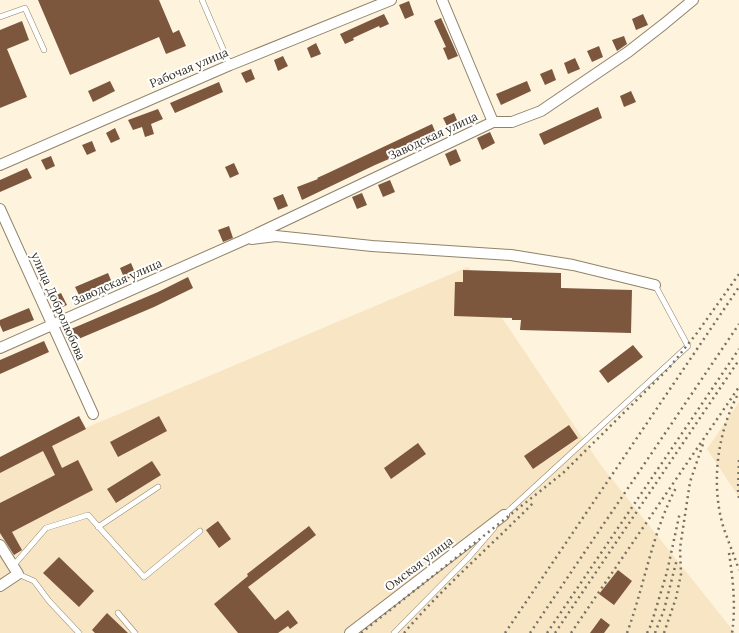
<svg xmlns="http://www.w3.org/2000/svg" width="739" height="633" font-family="Lora,serif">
  <rect width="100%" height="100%" fill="#fef3dd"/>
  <path fill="#f7e5c3" d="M 468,267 L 600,464 L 735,633 L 0,633 L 0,464 Z
    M 739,402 L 739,497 L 707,449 Z"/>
  <path fill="#7c573e" d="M 38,0 L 159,0 L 173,33 L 179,30 L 186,46 L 166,54 L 159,37 L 70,75 Z
    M 409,1 L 414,15 L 405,19 L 399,5 Z
    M 384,14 L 389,24 L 380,28 L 379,26 L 353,38 L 354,40 L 345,44 L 340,34 Z
    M 643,14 L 648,25 L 636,30 L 632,19 Z
    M 441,18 L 458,56 L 448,60 L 443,48 L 446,47 L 434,21 Z
    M 22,21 L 29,40 L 7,49 L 27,97 L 0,108 L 0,30 Z
    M 624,36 L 627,44 L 617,51 L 612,40 Z
    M 316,43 L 321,54 L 311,58 L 307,48 Z
    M 599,46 L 603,57 L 592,62 L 587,51 Z
    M 283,56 L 288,66 L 278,71 L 274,60 Z
    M 575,58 L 580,69 L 568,74 L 564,63 Z
    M 251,69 L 255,79 L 246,83 L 241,73 Z
    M 552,69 L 556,80 L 545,85 L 540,74 Z
    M 110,81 L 115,91 L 93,102 L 88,91 Z
    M 527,81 L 531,91 L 501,105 L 496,94 Z
    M 219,82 L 223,92 L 175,113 L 170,103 Z
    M 631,91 L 636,102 L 624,107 L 620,96 Z
    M 598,107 L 602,118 L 544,145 L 539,134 Z
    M 158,109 L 163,119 L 151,124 L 154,134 L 145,137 L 142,127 L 133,130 L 128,120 Z
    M 454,113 L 459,125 L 449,130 L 443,118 Z
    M 432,124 L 437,136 L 417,145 L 396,156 L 375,165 L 302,200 L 297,187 L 318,179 L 317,178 L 328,173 Z
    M 115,128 L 120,139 L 111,143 L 106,133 Z
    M 490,132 L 495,143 L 482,150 L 477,138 Z
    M 92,141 L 96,151 L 87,155 L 82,145 Z
    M 456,149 L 461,161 L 450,166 L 445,154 Z
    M 51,156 L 55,166 L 46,170 L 41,160 Z
    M 234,163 L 239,174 L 230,178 L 225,167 Z
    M 27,168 L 32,178 L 0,192 L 0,180 Z
    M 390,180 L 395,192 L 383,197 L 378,185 Z
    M 362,193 L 367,205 L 357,209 L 352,197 Z
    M 283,194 L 288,206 L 278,210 L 273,198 Z
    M 229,226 L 233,238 L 223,242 L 218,230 Z
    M 131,263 L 136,275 L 125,280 L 120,268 Z
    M 463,270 L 561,273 L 561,288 L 632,290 L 631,333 L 520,330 L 521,320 L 512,320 L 512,318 L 454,316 L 455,282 L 463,282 Z
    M 108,273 L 113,285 L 81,299 L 75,287 Z
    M 188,277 L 193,288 L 154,307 L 69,343 L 64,332 L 158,292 Z
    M 61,293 L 67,305 L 56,310 L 50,298 Z
    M 29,308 L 34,320 L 3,332 L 0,325 L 0,320 Z
    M 44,341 L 49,352 L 0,374 L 0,360 Z
    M 633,345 L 643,357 L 608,383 L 599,371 Z
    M 79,416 L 86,429 L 52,446 L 62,468 L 78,460 L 93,490 L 12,532 L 22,550 L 14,555 L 0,533 L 0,503 L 55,475 L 43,451 L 0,473 L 0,457 Z
    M 159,416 L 167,431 L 118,457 L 110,442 Z
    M 569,425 L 578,438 L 533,469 L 524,456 Z
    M 418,443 L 426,454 L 391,479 L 384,468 Z
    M 152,461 L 161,475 L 116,503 L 107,489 Z
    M 218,521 L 231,539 L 219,548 L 206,530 Z
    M 309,526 L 316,535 L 248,587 L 275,620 L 288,610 L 298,623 L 290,629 L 288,626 L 278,633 L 238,633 L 214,604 L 248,576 L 247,574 Z
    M 59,557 L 94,591 L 79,607 L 43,573 Z
    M 618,570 L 632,581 L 614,605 L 599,594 Z
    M 107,613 L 128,633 L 95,633 L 92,630 Z
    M 601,618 L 610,625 L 604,633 L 590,633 Z"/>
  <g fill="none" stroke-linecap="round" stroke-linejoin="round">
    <g stroke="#90836a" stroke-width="6">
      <path id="service" d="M 202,0 L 230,65
        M 0,17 L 25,8 L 44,50
        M 504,515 L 688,346 L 655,285
        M 98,527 L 158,487
        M 13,566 L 46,528 L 88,515 L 144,577 L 200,531
        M 18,574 L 34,581 L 49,601 L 79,633
        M 118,613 L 135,633
        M 394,633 L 468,558 L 494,528"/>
    </g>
    <g stroke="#90836a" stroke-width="12">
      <path id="minor" d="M 442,0 L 493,122
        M 0,165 L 230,65 L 391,0
        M 0,209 L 93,414
        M 252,239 L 276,236 L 372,246 L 511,255 L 573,265 L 655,285
        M 0,348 L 244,240 L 493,122 L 512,122 L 541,111 L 628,52 L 664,24 L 693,0
        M 0,545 L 18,574 L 0,586
        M 350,633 L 504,515"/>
    </g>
    <use href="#service" stroke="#fff" stroke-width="5"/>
    <use href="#minor" stroke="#fff" stroke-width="10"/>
    <path stroke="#787162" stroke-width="2.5" stroke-dasharray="2 4" stroke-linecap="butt" d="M 737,396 C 717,435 711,484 723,526 C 728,541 734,555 739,570
      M 739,460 L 738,490 L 739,498
      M 729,553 C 733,579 736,607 732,633
      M 361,633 L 563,473 L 669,368 L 697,333 L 739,274
      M 404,633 C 444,586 491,546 534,502
      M 505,633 L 739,287
      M 530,633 L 739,324
      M 547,633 L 739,349
      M 555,633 L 739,360
      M 571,633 L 739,387
      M 627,633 C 645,584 652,532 677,486
      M 647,633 L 651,625 L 667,572 L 680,512
      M 655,633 L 664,610 L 677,559
      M 664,633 L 676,598 L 681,574 L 680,548 L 690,482 L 703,444"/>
  </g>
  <g text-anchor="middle" stroke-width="4" stroke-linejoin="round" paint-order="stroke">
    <g font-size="12" fill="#353025" stroke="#fff">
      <text transform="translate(189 68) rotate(-23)" y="4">Рабочая улица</text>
      <text transform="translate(433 136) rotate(-25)" y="4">Заводская улица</text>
      <text transform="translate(117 282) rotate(-24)" y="4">Заводская улица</text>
      <text transform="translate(58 306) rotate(66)" y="4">улица Добролюбова</text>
      <text transform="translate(419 564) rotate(-37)" y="4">Омская улица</text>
    </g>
  </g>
</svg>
